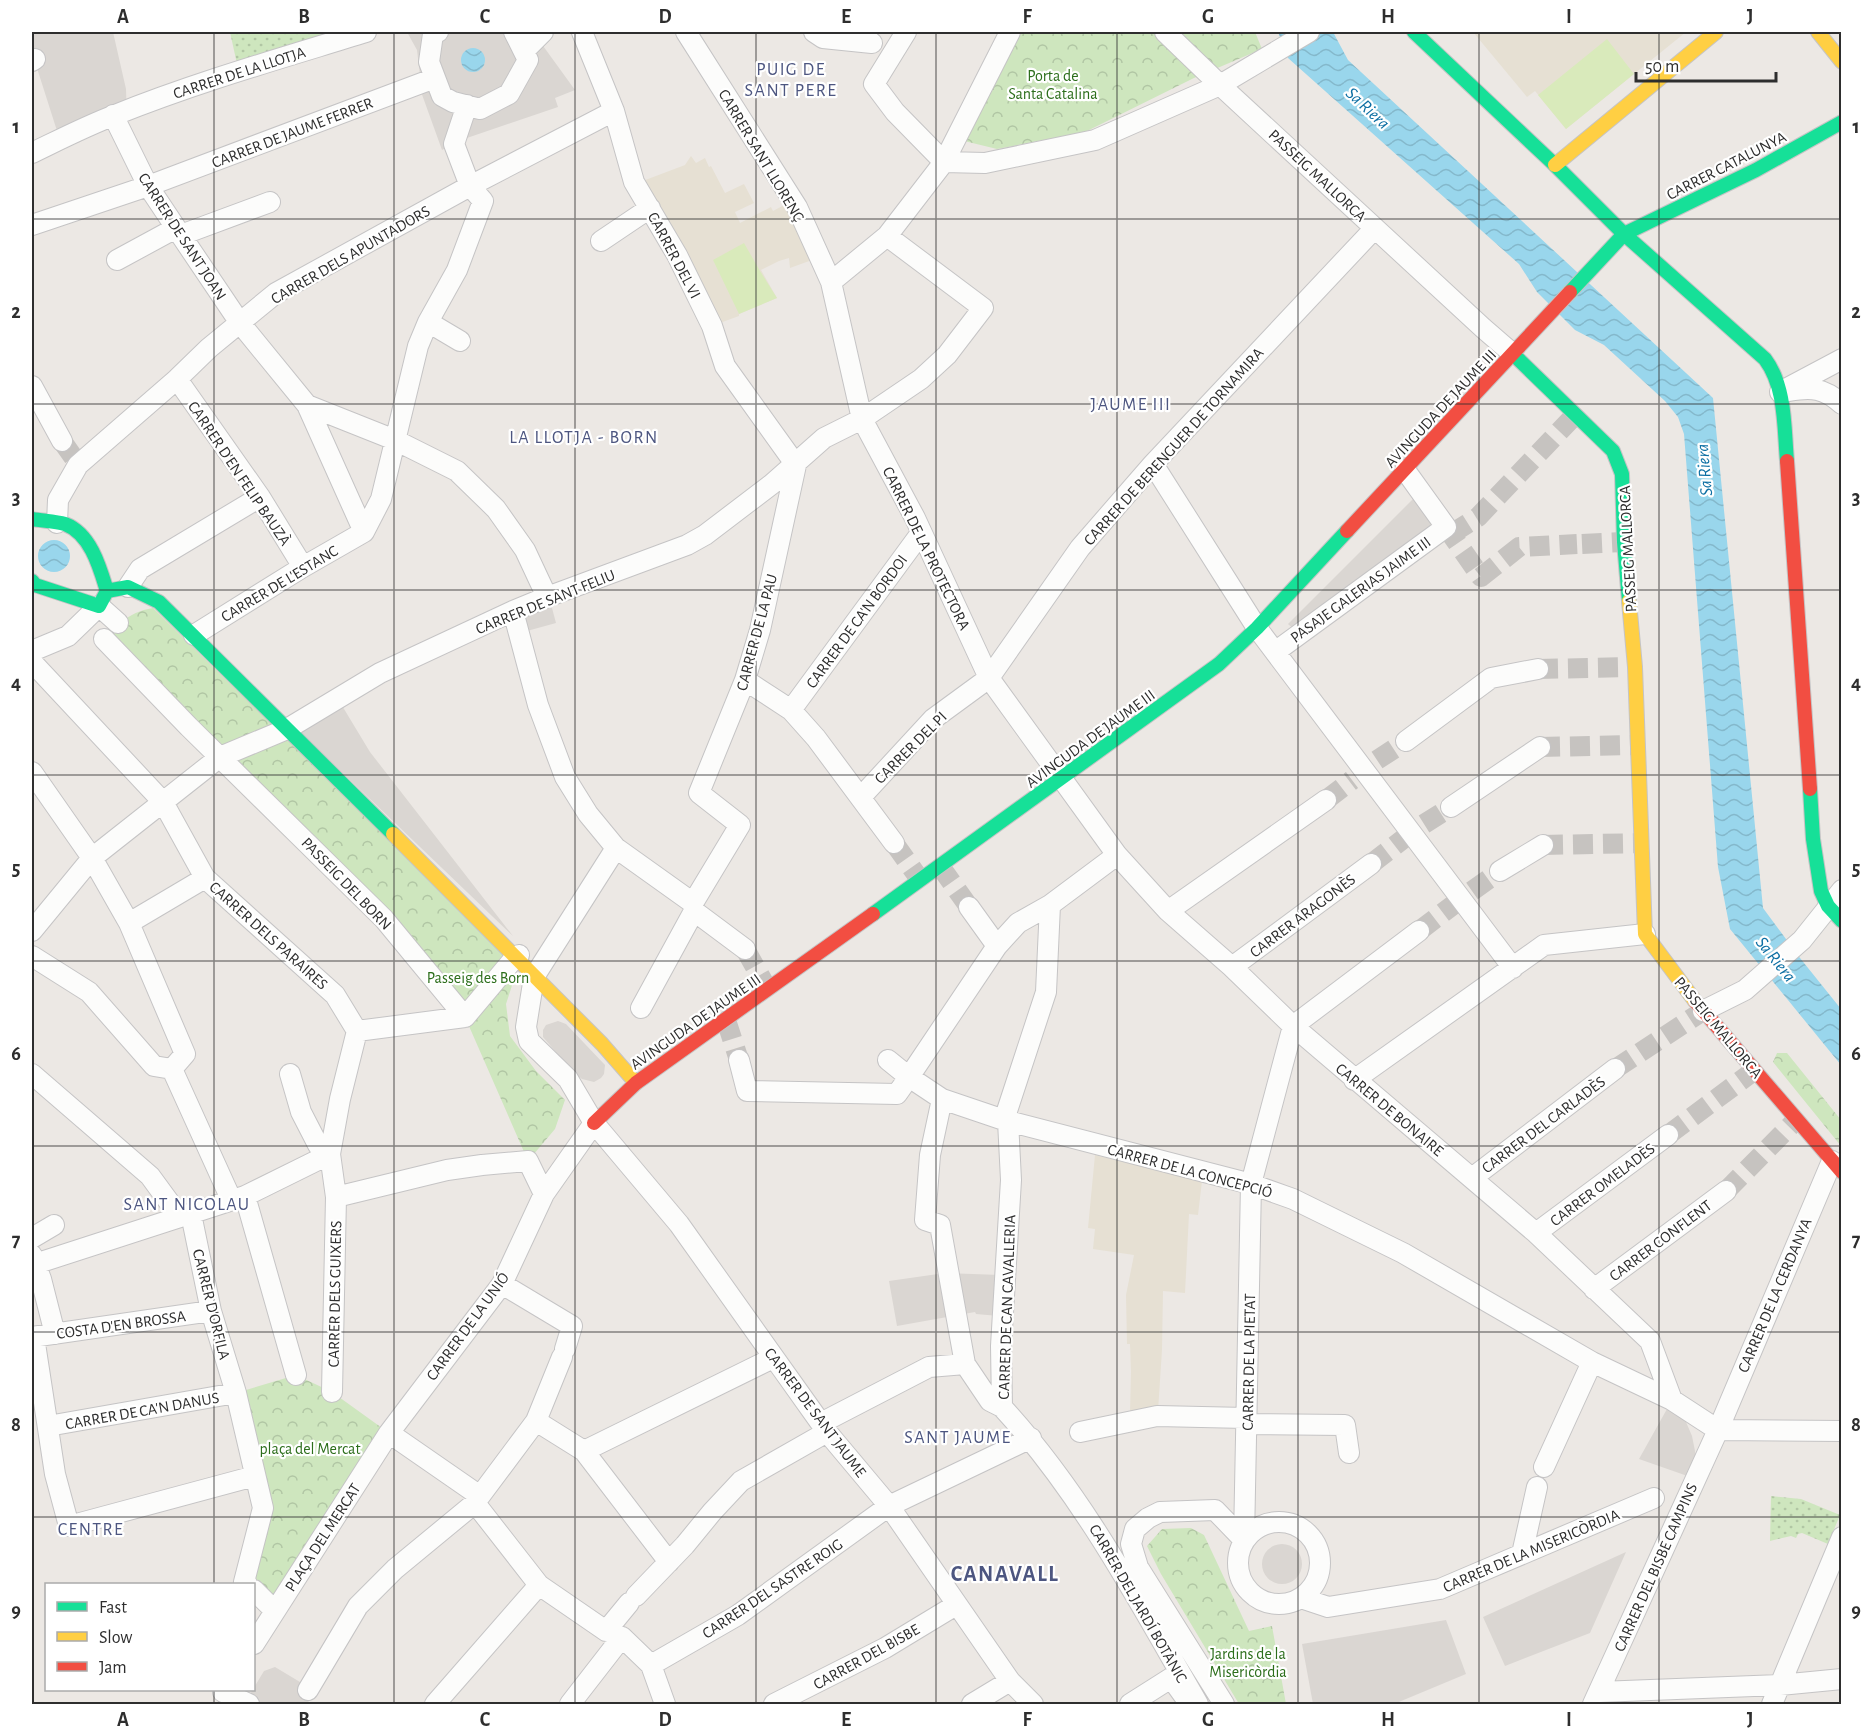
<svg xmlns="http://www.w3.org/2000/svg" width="1873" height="1736" font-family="'Alegreya Sans',sans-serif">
  <defs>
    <pattern id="grass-dots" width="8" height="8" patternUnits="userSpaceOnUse" patternTransform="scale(1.5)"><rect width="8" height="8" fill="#cee6be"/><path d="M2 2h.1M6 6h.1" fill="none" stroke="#b1c6a4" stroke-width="1.8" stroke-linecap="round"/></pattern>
    <pattern id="park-crowns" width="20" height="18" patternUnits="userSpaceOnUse" patternTransform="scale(1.5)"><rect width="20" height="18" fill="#cee6be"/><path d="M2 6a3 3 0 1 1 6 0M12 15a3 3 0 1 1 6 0" fill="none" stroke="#b1c6a4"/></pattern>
    <pattern id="water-waves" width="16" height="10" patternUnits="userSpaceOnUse" patternTransform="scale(1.5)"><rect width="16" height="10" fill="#99d6ec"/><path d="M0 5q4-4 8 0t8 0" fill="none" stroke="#84b8cb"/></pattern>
  </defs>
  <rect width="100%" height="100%" fill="#ece8e4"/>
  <path fill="#e6e0d3" d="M 1473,32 L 1686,32 L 1566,129 L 1535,91 L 1527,97 Z
    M 691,156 L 696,163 L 705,158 L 709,167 L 711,166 L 725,193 L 744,184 L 754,203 L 735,212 L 740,223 L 771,207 L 773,211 L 788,203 L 812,260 L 790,268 L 789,258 L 779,261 L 761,270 L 777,298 L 739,314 L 739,316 L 717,324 L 640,182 L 685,165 Z
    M 1095,1155 L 1202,1181 L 1198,1215 L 1189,1214 L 1185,1293 L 1163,1291 L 1162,1350 L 1158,1411 L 1130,1414 L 1131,1372 L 1130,1344 L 1127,1344 L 1126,1295 L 1134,1255 L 1093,1249 L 1095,1229 L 1088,1228 Z"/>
  <path fill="url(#grass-dots)" d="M 230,32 L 329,32 L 330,35 L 237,64 Z
    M 1771,1496 L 1801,1499 L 1840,1515 L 1828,1544 L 1802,1533 L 1798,1534 L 1796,1538 L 1791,1536 L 1770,1541 Z"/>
  <path fill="url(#park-crowns)" d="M 1022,32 L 1255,32 L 1262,49 L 1194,78 L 1085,132 L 997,149 L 960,140 Z
    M 153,608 L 518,967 L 506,1004 L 510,1036 L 536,1071 L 565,1100 L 555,1129 L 528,1161 L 465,1017 L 189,727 L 98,647 C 114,628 127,612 153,608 Z
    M 1777,1053 L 1787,1053 L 1841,1120 L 1841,1146 L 1773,1062 Z
    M 296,1375 L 332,1392 L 389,1433 L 275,1611 L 254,1590 L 263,1508 L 236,1393 Z
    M 1191,1528 L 1204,1535 L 1249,1631 L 1272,1626 L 1286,1704 L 1239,1704 L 1161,1574 L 1147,1546 L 1162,1529 Z"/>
  <path fill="#d9eabb" d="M 1607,39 L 1634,74 L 1566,129 L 1538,95 Z
    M 744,243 L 760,271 L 777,298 L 739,314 L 713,260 Z"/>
  <path fill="#dad6d2" d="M 32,32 L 113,32 L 126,89 L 127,122 L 80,140 L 80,142 L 69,146 L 58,134 L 36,65 L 32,57 Z
    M 407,32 L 533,32 L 575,90 L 555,98 L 558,107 L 464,139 L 442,150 L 420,89 L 421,84 L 417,50 Z
    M 1421,491 L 1446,527 L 1299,634 L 1288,624 Z
    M 555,601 L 552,608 L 556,623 L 527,631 L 513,611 Z
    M 341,704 L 370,752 L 513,936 L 298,730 Z
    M 558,1021 L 566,1024 L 605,1065 L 604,1074 L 601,1078 L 594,1082 L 582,1079 L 574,1073 L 543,1037 L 543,1030 L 546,1025 Z
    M 945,1273 L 1000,1275 L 999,1316 L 976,1314 L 975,1312 L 897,1326 L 889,1281 Z
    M 1672,1400 L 1686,1422 L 1692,1436 L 1695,1451 L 1696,1479 L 1639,1459 Z
    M1262 1564a20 20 0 1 1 40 0a20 20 0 1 1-40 0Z
    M 1626,1552 L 1590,1633 L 1505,1666 L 1483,1617 Z
    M 1446,1620 L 1466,1674 L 1394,1704 L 1313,1704 L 1302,1644 Z
    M 275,1667 L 305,1685 L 314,1693 L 307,1704 L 244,1704 L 264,1671 Z"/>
  <path fill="url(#water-waves)" d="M 1278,32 L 1333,32 L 1348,60 L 1713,398 L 1763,908 L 1800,958 L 1841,1009 L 1841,1065 L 1730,929 L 1718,867 L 1684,434 L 1678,417 L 1665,401 L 1604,345 L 1575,330 L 1537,292 L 1519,264 L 1288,58 Z
    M461 60a12 12 0 1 1 24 0a12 12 0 1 1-24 0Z
    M38 556a16 16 0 1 1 32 0a16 16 0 1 1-32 0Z"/>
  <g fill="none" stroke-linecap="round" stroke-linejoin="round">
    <path stroke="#c6c3c0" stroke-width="20" stroke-dasharray="20 10" stroke-linecap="butt" d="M 62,441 L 76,461
      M 1446,527 L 1481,577 L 1519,547 L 1577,544
      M 1451,534 L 1478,517 L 1576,414
      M 1582,544 L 1624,542
      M 1538,669 L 1635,667
      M 1540,747 L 1638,745
      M 1377,760 L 1406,741
      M 1326,800 L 1352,780
      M 1424,824 L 1451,807
      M 894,843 L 921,881
      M 1543,845 L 1643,843
      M 1371,864 L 1411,833
      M 940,866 L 969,907
      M 1472,891 L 1500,871
      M 1419,931 L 1461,899
      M 745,949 L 768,990
      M 726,1020 L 739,1060
      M 1615,1069 L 1703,1011
      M 1668,1135 L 1755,1070
      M 1726,1191 L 1797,1119"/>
    <g stroke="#c5c4c5" stroke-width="22">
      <path id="street" d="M 438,32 L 433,34 L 429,62 L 442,96 L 453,102 L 480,109 L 509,94 L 528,60 L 514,32
        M 582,32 L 614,111 L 634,182 L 677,255 L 712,326 L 725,366 L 796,465
        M 686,32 L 797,207 L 831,282 L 862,419 L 915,518 L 989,678 L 1117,855 L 1168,911 L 1232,967 L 1293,1026 L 1536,1233 L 1650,1341 L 1672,1400 L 1718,1430
        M 814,32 L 823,38 L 872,43
        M 1010,32 L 944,162 L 985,163 L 1095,140 L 1220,85 L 1165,32
        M 1309,32 L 1220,85 L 1483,328 L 1513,354
        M 524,51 L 543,32
        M 32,61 L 35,59
        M 113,115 L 148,186 L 176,228 L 240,323 L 307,405 L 395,440 L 457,471 L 496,509 L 525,550 L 547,597
        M 32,153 C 59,140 86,126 115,115 C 197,82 282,58 366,32
        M 32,225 L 148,186 L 435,78
        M 181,235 L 270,202
        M 601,241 L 650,208
        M 117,260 L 176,228
        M 831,282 L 887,236 L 944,162 L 895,112 L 874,84 L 906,32
        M 428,322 L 460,341
        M 177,379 L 260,497 L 303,567
        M 32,386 L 62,441
        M 1789,391 C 1812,387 1824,388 1842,404
        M 1780,392 L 1842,359
        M 307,405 L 364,532
        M 1153,464 L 1257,628 L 1513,968
        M 57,523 L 58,500 L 78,465 L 177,379 L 209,348 L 276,293 L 470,186 L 614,111
        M 364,532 L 381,499 L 418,346 L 428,322 L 457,270 L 483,201 L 470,186 L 454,144 L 467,105
        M 128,587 L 140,569 L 260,497
        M 513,611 L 538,705 L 565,777 L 588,814 L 616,848 L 693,903
        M 194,635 L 303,567 L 364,532
        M 104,639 L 189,727 L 384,919 L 465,1017
        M 32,651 L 68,636 L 99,606 L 118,623
        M 1275,652 L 1446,527 L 1405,470
        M 32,662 L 163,802 L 205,878 L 335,995 L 357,1031 L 340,1099 L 330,1154 L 336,1197 L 447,1170 L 482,1165 L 528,1161 L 544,1194
        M 745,680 L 791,710 L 816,738 L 894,843
        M 791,710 L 921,533
        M 1406,741 L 1491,678 L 1538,669
        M 32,772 L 92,858 L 129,923 L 185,1054 L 172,1069
        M 861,797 L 933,719 L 989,678 L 1080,548 L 1153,464 L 1375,228
        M 1451,807 L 1540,747
        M 616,848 L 534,977 L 526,1027 L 529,1041 L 568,1079 L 594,1123 L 679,1224 L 827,1432 L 889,1506 L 1010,1681 L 1033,1704
        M 1500,871 L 1543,845
        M 969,907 L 997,946
        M 694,911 L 745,949
        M 1168,911 L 1326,800
        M 129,923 L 205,878
        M 32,931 L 92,858 L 220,757 L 287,729 L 380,673 L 513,611 L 547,597 L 687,545 L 705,535 L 772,484 L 824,438 L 862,419 L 921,379 L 947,355 L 983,308 L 887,236
        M 32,956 L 89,992 L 154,1066 L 172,1069
        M 1232,967 L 1371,864
        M 641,1008 L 694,911 L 693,903 L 740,825 L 699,793 L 745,680 L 760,630 L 796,465
        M 1703,1011 L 1745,990 L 1802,940 L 1842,890
        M 465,1017 L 512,961 L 519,955
        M 357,1031 L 465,1017
        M 739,1060 L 747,1091 L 897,1094 L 909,1077 L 942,1099 L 1004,1120 L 1251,1184 L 1293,1199 L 1403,1253 L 1592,1362 L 1672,1400
        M 888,1060 L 909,1077 L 997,946 L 1018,923 L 1050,905 L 1117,855
        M 172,1069 L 231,1199
        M 32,1074 L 150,1176 L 180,1217
        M 290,1074 L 301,1112 L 318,1145 L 330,1154
        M 1354,1080 L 1544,945 L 1645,934
        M 942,1099 L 930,1155 L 925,1220 L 940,1225 L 965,1364 L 990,1401 L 1002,1407
        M 1004,1120 L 1046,992 L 1050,905
        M 1008,1121 L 1011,1180 L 1001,1346 L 1002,1407 C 1083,1495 1139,1602 1198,1704
        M 1472,1178 L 1615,1069
        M 245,1196 L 296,1375
        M 191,1214 L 211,1311 L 236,1393 L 263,1508 L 244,1582 L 247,1584
        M 1536,1233 L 1668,1135
        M 32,1238 L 54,1225
        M 32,1255 L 41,1279 L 55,1334
        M 35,1264 L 245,1196 L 330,1154
        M 502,1284 L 572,1326 L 565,1349
        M 1594,1289 L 1726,1191
        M 32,1337 L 211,1311
        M 34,1337 L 55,1474 L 69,1526 L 255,1476
        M 332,1392 L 336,1197
        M 536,1421 L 584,1451 L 669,1562
        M 821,1423 L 929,1367 L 965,1364
        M 1246,1424 L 1345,1425 L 1349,1453
        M 48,1426 L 236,1393
        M 1718,1430 L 1842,1431
        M 1080,1432 L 1157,1416 L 1246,1418
        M 389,1433 L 480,1496 L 475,1503 L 539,1585 L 606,1631 L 622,1637 L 651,1665 L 665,1704
        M 584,1451 L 773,1358
        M 1544,1467 L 1592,1362
        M 480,1496 L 536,1421 L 562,1357
        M1238 1563a41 41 0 1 1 82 0a41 41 0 1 1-82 0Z
        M 1244,1540 L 1251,1184 L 1293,1026 L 1419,931
        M 1522,1554 L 1537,1487
        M 254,1590 L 275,1611
        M 636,1596 L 685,1545 L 712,1512 L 741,1481 L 827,1432
        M 1301,1598 L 1328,1607 L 1440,1589 L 1654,1498
        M 606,1631 L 629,1603
        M 254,1644 L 389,1433 L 502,1284 L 544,1194 L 594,1123
        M 651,1665 L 738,1615 L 889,1506 L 1031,1438
        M 308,1690 L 358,1606 L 395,1569 L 475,1503
        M 223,1692 L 249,1704
        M 1599,1692 L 1780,1685 L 1842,1679
        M 435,1704 L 539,1585
        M 570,1704 L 622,1637
        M 774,1704 L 885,1648 L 956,1605
        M 972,1704 L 1010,1681
        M 1130,1704 L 1171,1678 L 1184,1696
        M 1224,1704 L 1138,1567 L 1131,1544 L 1135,1529 L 1148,1518 L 1160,1512 L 1215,1510 L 1244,1540
        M 1593,1704 L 1718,1430 L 1832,1161
        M 1772,1704 L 1842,1537"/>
    </g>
    <g stroke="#c5c4c5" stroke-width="16">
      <path id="fast" d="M 1414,32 L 1555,165 L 1624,234 L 1765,359 C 1786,387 1784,428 1787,461
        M 1570,292 L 1624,234 L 1756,170 L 1842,122
        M 1513,354 L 1613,451 L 1622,474 L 1624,542 L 1629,601
        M 32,519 C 43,521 55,521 65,524 C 91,534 100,568 107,591 L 99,606 L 35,585 L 32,581
        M 107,591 L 128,587 L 159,602 L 393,834
        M 1810,789 L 1813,839 L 1821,891 L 1828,906 L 1842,921
        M 873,914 L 1219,664 L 1257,628 L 1347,531"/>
    </g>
    <g stroke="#c5c4c5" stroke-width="16">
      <path id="slow" d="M 1818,32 L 1842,62
        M 1555,165 L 1716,32
        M 1629,601 L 1635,667 L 1645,934 L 1695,1001
        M 393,834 L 602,1044 L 636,1083"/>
    </g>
    <g stroke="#c5c4c5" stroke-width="16">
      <path id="jam" d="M 1787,461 L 1810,789
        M 1347,531 L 1570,292
        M 1695,1001 L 1842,1172
        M 594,1123 L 636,1083 L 873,914"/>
    </g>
    <use href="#street" stroke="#fcfcfb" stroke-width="20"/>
    <use href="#fast" stroke="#16e098" stroke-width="14"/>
    <use href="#slow" stroke="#ffcf43" stroke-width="14"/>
    <use href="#jam" stroke="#f24e42" stroke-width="14"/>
  </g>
  <path fill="none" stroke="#2e2e2e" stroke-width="1.5" stroke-opacity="0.55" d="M 214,32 L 214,1584M 394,32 L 394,1704M 575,32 L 575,1704M 756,32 L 756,1704M 936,32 L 936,1704M 1117,32 L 1117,1704M 1298,32 L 1298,1704M 1479,32 L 1479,1704M 1659,32 L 1659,1704M 32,219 L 1842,219M 32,404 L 1842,404M 32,590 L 1842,590M 32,775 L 1842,775M 32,961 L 1842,961M 32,1146 L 1842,1146M 32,1332 L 1842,1332M 32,1517 L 1842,1517M 214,1690 L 214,1704"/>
  <g text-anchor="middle" stroke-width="4.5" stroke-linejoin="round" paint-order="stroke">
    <g font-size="16" fill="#2e2e2e" stroke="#fff">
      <text transform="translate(239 72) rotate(-18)" y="6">CARRER DE LA LLOTJA</text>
      <text transform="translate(292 132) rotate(-21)" y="6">CARRER DE JAUME FERRER</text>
      <text transform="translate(762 155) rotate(59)" y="6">CARRER SANT LLORENÇ</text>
      <text transform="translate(1726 165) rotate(-27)" y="6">CARRER CATALUNYA</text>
      <text transform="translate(1318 175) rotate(43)" y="6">PASSEIG MALLORCA</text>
      <text transform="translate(183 236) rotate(57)" y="6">CARRER DE SANT JOAN</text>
      <text transform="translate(350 254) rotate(-30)" y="6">CARRER DELS APUNTADORS</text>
      <text transform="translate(675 255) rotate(62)" y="6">CARRER DEL VI</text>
      <text transform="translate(1440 408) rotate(-47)" y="6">AVINGUDA DE JAUME III</text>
      <text transform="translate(1173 446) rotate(-48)" y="6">CARRER DE BERENGUER DE TORNAMIRA</text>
      <text transform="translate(240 473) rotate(56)" y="6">CARRER D'EN FELIP BAUZÀ</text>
      <text transform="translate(927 548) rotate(64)" y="6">CARRER DE LA PROTECTORA</text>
      <text transform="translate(1627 549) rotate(-93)" y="6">PASSEIG MALLORCA</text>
      <text transform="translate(279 583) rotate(-31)" y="6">CARRER DE L'ESTANC</text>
      <text transform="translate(1360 589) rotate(-36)" y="6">PASAJE GALERIAS JAIME III</text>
      <text transform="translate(545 601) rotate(-22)" y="6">CARRER DE SANT FELIU</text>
      <text transform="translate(856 621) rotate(-54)" y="6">CARRER DE CA'N BORDOI</text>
      <text transform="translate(756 632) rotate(-75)" y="6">CARRER DE LA PAU</text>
      <text transform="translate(1090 738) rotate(-36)" y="6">AVINGUDA DE JAUME III</text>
      <text transform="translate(910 747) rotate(-45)" y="6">CARRER DEL PI</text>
      <text transform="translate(347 883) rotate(46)" y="6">PASSEIG DEL BORN</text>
      <text transform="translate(1302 915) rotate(-37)" y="6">CARRER ARAGONÈS</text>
      <text transform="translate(269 935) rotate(42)" y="6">CARRER DELS PARAIRES</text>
      <text transform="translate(695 1021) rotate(-35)" y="6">AVINGUDA DE JAUME III</text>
      <text transform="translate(1719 1027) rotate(50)" y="6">PASSEIG MALLORCA</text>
      <text transform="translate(1390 1109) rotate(40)" y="6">CARRER DE BONAIRE</text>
      <text transform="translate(1543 1124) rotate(-37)" y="6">CARRER DEL CARLADÈS</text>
      <text transform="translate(1190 1170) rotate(15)" y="6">CARRER DE LA CONCEPCIÓ</text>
      <text transform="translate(1602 1184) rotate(-37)" y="6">CARRER OMELADÈS</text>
      <text transform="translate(1660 1240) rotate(-37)" y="6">CARRER CONFLENT</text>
      <text transform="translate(334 1294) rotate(-89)" y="6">CARRER DELS GUIXERS</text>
      <text transform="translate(1774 1295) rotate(-67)" y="6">CARRER DE LA CERDANYA</text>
      <text transform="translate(212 1304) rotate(76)" y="6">CARRER D'ORFILA</text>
      <text transform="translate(1006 1307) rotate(-88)" y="6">CARRER DE CAN CAVALLERIA</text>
      <text transform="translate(121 1324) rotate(-8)" y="6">COSTA D'EN BROSSA</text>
      <text transform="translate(467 1326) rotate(-54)" y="6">CARRER DE LA UNIÓ</text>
      <text transform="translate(1248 1362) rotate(-89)" y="6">CARRER DE LA PIETAT</text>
      <text transform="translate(142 1410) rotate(-10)" y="6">CARRER DE CA'N DANUS</text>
      <text transform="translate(816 1412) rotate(53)" y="6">CARRER DE SANT JAUME</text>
      <text transform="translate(322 1537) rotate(-57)" y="6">PLAÇA DEL MERCAT</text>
      <text transform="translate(1531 1550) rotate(-23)" y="6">CARRER DE LA MISERICÒRDIA</text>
      <text transform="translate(1655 1567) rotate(-66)" y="6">CARRER DEL BISBE CAMPINS</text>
      <text transform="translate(772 1588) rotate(-34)" y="6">CARRER DEL SASTRE ROIG</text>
      <text transform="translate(1139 1603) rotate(60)" y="6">CARRER DEL JARDÍ BOTÀNIC</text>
      <text transform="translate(866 1656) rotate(-29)" y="6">CARRER DEL BISBE</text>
    </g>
    <g font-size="16" fill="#2c6e1b" stroke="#fff">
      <text x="1053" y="81">Porta de<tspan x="1053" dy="18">Santa Catalina</tspan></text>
      <text x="478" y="983">Passeig des Born</text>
      <text x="310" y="1454">plaça del Mercat</text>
      <text x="1248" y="1659">Jardins de la<tspan x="1248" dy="18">Misericòrdia</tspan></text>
    </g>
    <g font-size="18" letter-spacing="1.5" fill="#4d5680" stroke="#fff">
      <text x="791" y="75">PUIG DE<tspan x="791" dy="21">SANT PERE</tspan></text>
      <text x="1131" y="410">JAUME III</text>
      <text x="584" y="443">LA LLOTJA - BORN</text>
      <text x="187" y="1210">SANT NICOLAU</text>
      <text x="958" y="1443">SANT JAUME</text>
      <text x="91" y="1535">CENTRE</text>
    </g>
    <g font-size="18" font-style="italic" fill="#0d6fa3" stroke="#fff">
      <text transform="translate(1368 108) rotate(43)" y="6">Sa Riera</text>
      <text transform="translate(1704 470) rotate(-95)" y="6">Sa Riera</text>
      <text transform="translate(1776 959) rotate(51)" y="6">Sa Riera</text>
    </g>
    <g font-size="22" font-weight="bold" letter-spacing="1.5" fill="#4d5680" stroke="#fff">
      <text x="1005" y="1581">CANAVALL</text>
    </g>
  </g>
  <rect width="1873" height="1736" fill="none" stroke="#ffffff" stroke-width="66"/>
  <rect x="45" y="1583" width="210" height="108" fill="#ffffff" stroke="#ababab" stroke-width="1.5"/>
  <rect x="57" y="1602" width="30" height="9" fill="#16e098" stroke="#ababab" stroke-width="1.5"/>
  <text x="99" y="1613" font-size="18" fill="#2e2e2e">Fast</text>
  <rect x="57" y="1632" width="30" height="9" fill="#ffcf43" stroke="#ababab" stroke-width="1.5"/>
  <text x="99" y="1643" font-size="18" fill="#2e2e2e">Slow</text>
  <rect x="57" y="1662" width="30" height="9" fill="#f24e42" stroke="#ababab" stroke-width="1.5"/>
  <text x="99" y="1673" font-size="18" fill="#2e2e2e">Jam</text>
  <path d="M1636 72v9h140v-9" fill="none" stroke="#2e2e2e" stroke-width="3"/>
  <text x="1645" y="72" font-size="18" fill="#2e2e2e" stroke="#ffffff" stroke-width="4.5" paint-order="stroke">50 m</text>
  <rect x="33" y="33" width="1807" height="1670" fill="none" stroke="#2e2e2e" stroke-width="2"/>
  <g font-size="20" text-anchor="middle" font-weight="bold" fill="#2e2e2e">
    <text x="123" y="23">A</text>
    <text x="304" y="23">B</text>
    <text x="485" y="23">C</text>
    <text x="665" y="23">D</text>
    <text x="846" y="23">E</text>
    <text x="1027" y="23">F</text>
    <text x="1208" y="23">G</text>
    <text x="1388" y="23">H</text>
    <text x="1569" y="23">I</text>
    <text x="1750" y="23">J</text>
    <text x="16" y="133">1</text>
    <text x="1856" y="133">1</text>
    <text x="16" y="318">2</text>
    <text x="1856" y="318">2</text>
    <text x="16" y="504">3</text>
    <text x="1856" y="504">3</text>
    <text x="16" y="689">4</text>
    <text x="1856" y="689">4</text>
    <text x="16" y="875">5</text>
    <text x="1856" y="875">5</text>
    <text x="16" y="1060">6</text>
    <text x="1856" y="1060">6</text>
    <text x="16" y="1246">7</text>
    <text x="1856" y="1246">7</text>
    <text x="16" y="1431">8</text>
    <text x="1856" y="1431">8</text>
    <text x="16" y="1617">9</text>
    <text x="1856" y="1617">9</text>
    <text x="123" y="1726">A</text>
    <text x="304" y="1726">B</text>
    <text x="485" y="1726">C</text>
    <text x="665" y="1726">D</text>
    <text x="846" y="1726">E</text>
    <text x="1027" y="1726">F</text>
    <text x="1208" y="1726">G</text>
    <text x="1388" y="1726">H</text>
    <text x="1569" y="1726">I</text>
    <text x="1750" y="1726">J</text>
  </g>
</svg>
